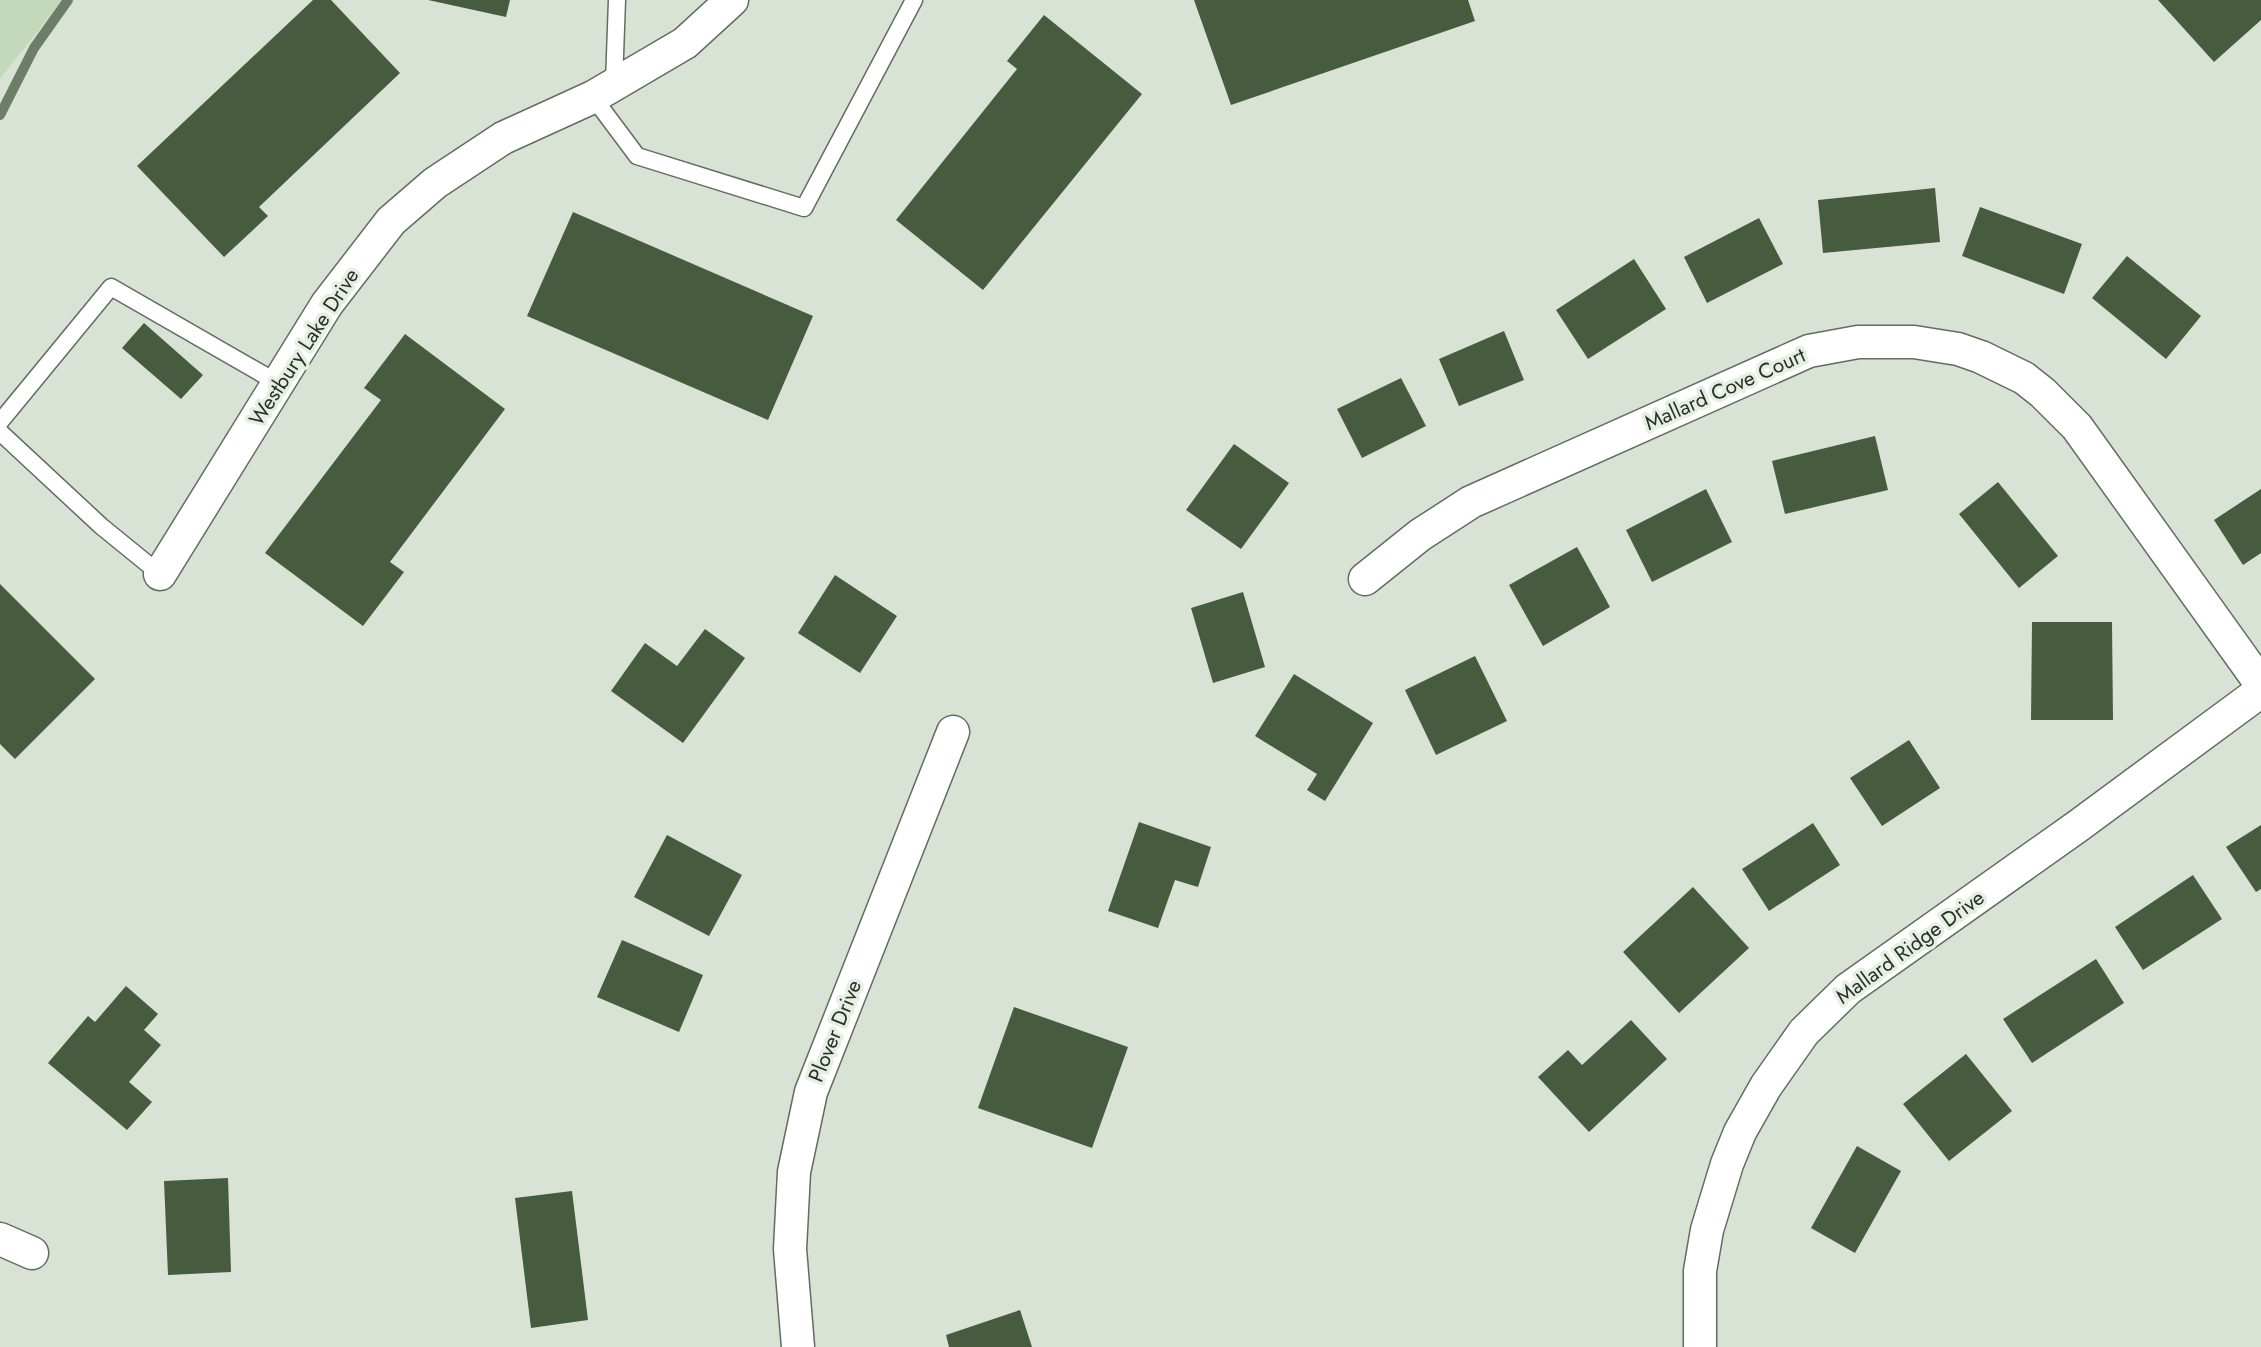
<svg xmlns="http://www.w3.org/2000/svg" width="2261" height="1347" font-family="Jost,sans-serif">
  <rect width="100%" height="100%" fill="#d8e3d5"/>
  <path fill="#c2daba" d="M 0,0 L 62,0 L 0,79 Z"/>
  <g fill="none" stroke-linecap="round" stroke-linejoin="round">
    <path stroke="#6c7e67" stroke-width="10" d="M 0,115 L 34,48 L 68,0"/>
  </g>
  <path fill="#475b3f" d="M 313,0 L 331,0 L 400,73 L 259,207 L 268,216 L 224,257 L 137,166 Z
    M 428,0 L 510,0 L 506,17 Z
    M 1194,0 L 1468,0 L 1475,21 L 1231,105 Z
    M 2158,0 L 2261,0 L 2261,20 L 2214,62 Z
    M 1044,15 L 1142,94 L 983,290 L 896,220 L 1017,69 L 1007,61 Z
    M 1935,188 L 1940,242 L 1823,253 L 1818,200 Z
    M 1980,207 L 2082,244 L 2064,294 L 1962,256 Z
    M 573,212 L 813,316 L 768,420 L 527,316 Z
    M 1759,218 L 1783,264 L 1707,303 L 1684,257 Z
    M 2127,256 L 2201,316 L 2166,359 L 2092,298 Z
    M 1634,259 L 1666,309 L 1588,359 L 1556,310 Z
    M 144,323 L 203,375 L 181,399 L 122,348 Z
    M 1504,331 L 1524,380 L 1459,406 L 1439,359 Z
    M 405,334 L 505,409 L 390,562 L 404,572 L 363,626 L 265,553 L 381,400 L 364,388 Z
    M 1401,378 L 1426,426 L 1362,458 L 1337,409 Z
    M 1875,436 L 1888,490 L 1785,514 L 1772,461 Z
    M 1234,444 L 1289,483 L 1241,549 L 1186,510 Z
    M 1998,482 L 2058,556 L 2019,588 L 1959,514 Z
    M 1706,489 L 1732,542 L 1652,582 L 1626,530 Z
    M 2261,489 L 2261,553 L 2243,565 L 2214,520 Z
    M 1577,547 L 1610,607 L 1543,646 L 1509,585 Z
    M 835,575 L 897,616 L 860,673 L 798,633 Z
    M 0,584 L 95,679 L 15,759 L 0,744 Z
    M 1243,592 L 1265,667 L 1213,683 L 1191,608 Z
    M 2032,622 L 2112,622 L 2113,720 L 2031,720 Z
    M 705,629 L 745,658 L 683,743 L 611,691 L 645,643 L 677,666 Z
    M 1475,656 L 1507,721 L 1436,755 L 1405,690 Z
    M 1294,674 L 1373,723 L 1325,801 L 1307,790 L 1317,774 L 1255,736 Z
    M 1909,740 L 1940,788 L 1882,826 L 1850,778 Z
    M 1139,822 L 1211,847 L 1198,887 L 1175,880 L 1158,928 L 1108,911 Z
    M 1813,823 L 1840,865 L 1769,911 L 1742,869 Z
    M 2261,825 L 2261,889 L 2256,892 L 2226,847 Z
    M 667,835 L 742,875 L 709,936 L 634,897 Z
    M 2193,875 L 2222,919 L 2143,970 L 2115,927 Z
    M 1693,887 L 1749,948 L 1679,1013 L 1623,952 Z
    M 622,940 L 703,975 L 679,1032 L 597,997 Z
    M 2096,959 L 2124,1003 L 2032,1063 L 2003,1019 Z
    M 126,986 L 158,1014 L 144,1030 L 161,1045 L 129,1082 L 152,1102 L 127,1130 L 48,1063 L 88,1016 L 95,1022 Z
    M 1014,1007 L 1128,1047 L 1092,1148 L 978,1108 Z
    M 1631,1020 L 1667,1059 L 1589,1132 L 1538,1077 L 1568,1050 L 1582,1065 Z
    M 1966,1054 L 2012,1111 L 1949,1161 L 1903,1104 Z
    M 1857,1146 L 1901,1171 L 1855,1253 L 1811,1228 Z
    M 228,1178 L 231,1272 L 168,1275 L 164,1181 Z
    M 572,1191 L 588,1320 L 531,1328 L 515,1198 Z
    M 1020,1310 L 1032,1347 L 949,1347 L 946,1335 Z"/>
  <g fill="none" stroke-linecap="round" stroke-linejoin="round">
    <g stroke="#636c60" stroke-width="19">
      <path id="lane" d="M 614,83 L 617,0
        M 593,97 L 637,156 L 804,208 L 914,0
        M 0,422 L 111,287 L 278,383
        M 0,432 L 101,526 L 160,574"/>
    </g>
    <g stroke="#636c60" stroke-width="35">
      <path id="street" d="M 160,574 L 327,304 L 391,221 L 435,183 L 503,138 L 593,97 L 685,43 L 732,0
        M 1365,579 L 1420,535 L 1471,502 L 1809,351 L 1858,342 L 1914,342 L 1958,349 L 1981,357 L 2024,378 L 2043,393 L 2077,427 L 2261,684
        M 0,1239 L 32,1253
        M 798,1347 L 790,1249 L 794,1172 L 811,1092 L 953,732
        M 1700,1347 L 1700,1271 L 1707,1230 L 1727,1164 L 1740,1132 L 1766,1086 L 1804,1032 L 1848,989 L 2078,826 L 2261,691"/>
    </g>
    <use href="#lane" stroke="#fff" stroke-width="16"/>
    <use href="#street" stroke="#fff" stroke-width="32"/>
  </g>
  <g text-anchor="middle" stroke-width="7" stroke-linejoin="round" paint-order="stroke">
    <g font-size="21" fill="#2b2f2a" stroke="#e6f0e2">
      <text transform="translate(304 347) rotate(-57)" y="7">Westbury Lake Drive</text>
      <text transform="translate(1725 389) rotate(-24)" y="7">Mallard Cove Court</text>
      <text transform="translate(1910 947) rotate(-36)" y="7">Mallard Ridge Drive</text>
      <text transform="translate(835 1031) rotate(-68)" y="7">Plover Drive</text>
    </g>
  </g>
</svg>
